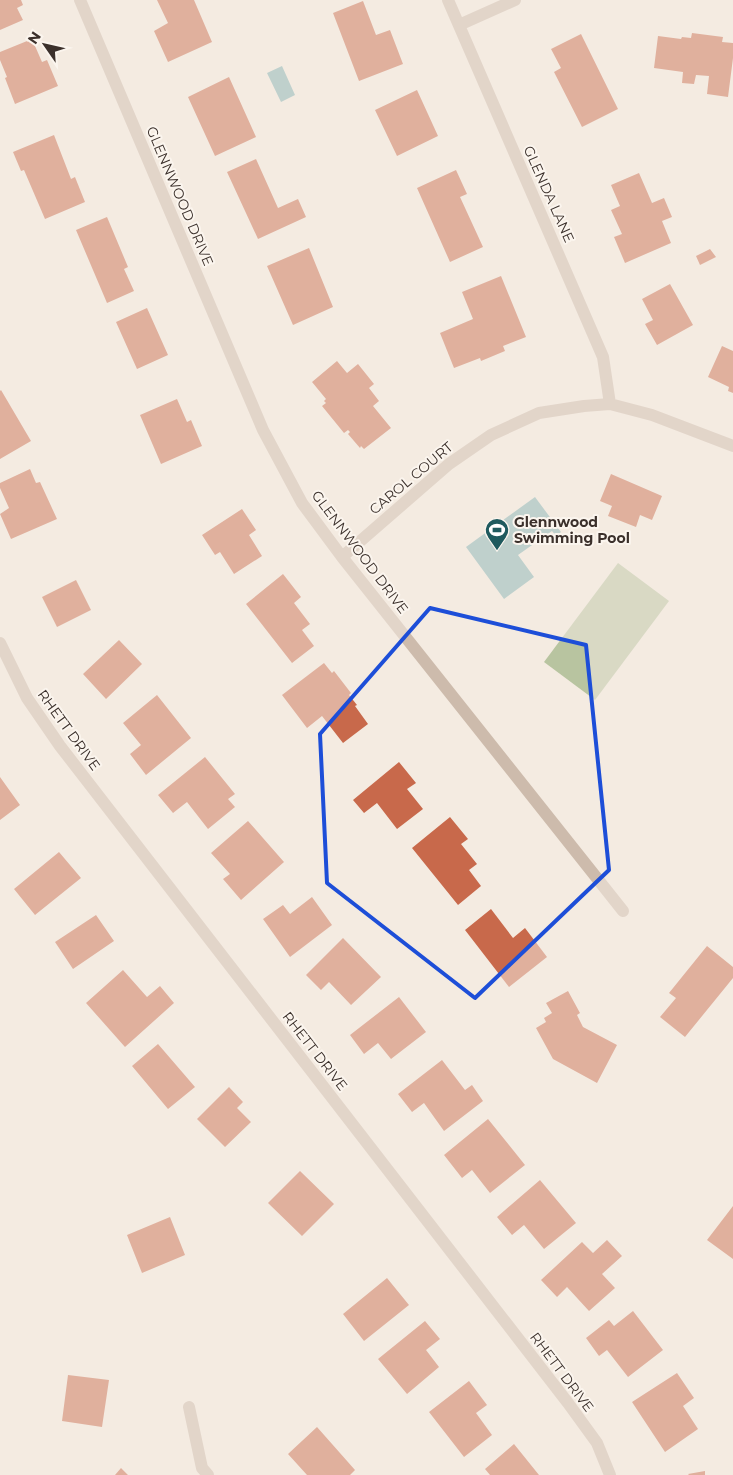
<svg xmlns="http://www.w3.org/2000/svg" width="733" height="1475" font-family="Montserrat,sans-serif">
  <rect width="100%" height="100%" fill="#f4ebe1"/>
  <path fill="#b8c4a0" d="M 618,563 L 669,601 L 595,700 L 544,662 Z"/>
  <path fill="#7fb0b2" d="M 282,66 L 295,95 L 281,102 L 267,73 Z
    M 535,497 L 561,532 L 556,536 L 552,531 L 518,555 L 534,577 L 504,599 L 466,547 Z"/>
  <path fill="#c8694b" d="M 0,0 L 21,0 L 23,5 L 17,8 L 23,20 L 0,30 Z
    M 157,0 L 194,0 L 212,42 L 168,62 L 154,31 L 168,23 Z
    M 363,1 L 376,35 L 390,30 L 403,64 L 359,81 L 333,13 Z
    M 692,33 L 723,37 L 722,42 L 733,43 L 733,58 L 728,97 L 707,94 L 709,76 L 696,75 L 694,84 L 682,83 L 683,72 L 654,68 L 658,36 L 681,39 L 682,37 L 691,38 Z
    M 581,34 L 618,109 L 582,127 L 554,72 L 561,68 L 551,49 Z
    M 32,39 L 42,62 L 47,60 L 58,86 L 15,104 L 5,78 L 7,77 L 0,60 L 0,52 Z
    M 229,77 L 256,137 L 215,156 L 188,97 Z
    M 417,90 L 438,136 L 397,156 L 375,110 Z
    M 54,135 L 71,179 L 75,177 L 85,202 L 45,219 L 24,170 L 21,171 L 13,152 Z
    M 256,159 L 278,208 L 298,199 L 306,217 L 258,239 L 227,172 Z
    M 456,170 L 467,194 L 460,197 L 483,247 L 450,262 L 417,188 Z
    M 639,173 L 652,203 L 664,198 L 672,217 L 662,221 L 671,243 L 625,263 L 614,237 L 622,234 L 611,210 L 620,206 L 611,185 Z
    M 107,217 L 128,267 L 124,269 L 134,291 L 107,303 L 76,230 Z
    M 309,248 L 333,307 L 293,325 L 267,266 Z
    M 710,249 L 716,257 L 700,265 L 696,256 Z
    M 501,276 L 526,337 L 503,346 L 505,351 L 481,361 L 480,358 L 454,368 L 440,333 L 473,319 L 462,292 Z
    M 670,284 L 693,325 L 657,345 L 645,324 L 653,320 L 642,299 Z
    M 147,308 L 168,355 L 137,369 L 116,322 Z
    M 722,346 L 733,351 L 733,393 L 728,391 L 729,387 L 708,377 Z
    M 337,361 L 347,373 L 358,364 L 374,384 L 369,388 L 379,401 L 373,406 L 391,428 L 364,449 L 361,446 L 360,448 L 348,434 L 350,432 L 348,430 L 344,433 L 322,406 L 326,403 L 324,401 L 326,399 L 312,382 Z
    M 1,390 L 31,441 L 0,459 L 0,391 Z
    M 177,399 L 187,422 L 191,420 L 202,446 L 161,464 L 140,415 Z
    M 30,469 L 36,483 L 40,482 L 57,519 L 11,539 L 0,514 L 9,508 L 0,488 L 0,483 Z
    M 611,474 L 662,496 L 652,520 L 640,515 L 636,527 L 608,516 L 612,506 L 600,501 Z
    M 242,509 L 256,530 L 249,535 L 262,556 L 234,574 L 220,552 L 215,555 L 202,535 Z
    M 283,574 L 301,597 L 294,603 L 310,624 L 302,630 L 314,646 L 292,663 L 246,604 Z
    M 76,580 L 91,610 L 57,627 L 42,597 Z
    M 119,640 L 142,664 L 106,699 L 83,674 Z
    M 324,663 L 332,673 L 334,671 L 351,693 L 349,695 L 357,705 L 355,706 L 368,724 L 343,743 L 322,716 L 307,728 L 282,695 Z
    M 157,695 L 191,738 L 146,775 L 130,754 L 141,745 L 123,723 Z
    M 205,757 L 235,794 L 228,799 L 235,807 L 208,829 L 187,802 L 173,813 L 158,795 Z
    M 399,762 L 416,783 L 407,789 L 423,809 L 397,829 L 377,803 L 364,813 L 353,800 Z
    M 0,777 L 20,805 L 0,820 Z
    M 450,817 L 468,839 L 461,844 L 477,864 L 469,870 L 481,886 L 458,905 L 412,848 Z
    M 248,821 L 284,862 L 241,900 L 223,879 L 230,874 L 211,853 Z
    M 59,852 L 81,878 L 35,915 L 14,889 Z
    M 312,897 L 332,925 L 290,957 L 263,919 L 283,905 L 290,914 Z
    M 491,909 L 513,938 L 525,928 L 547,957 L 509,987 L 465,930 Z
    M 96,915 L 114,941 L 73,969 L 55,942 Z
    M 343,938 L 381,977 L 351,1005 L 329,982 L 321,990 L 306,975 Z
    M 707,946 L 733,967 L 733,978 L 685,1037 L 660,1017 L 676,998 L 669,993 Z
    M 123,970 L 147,997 L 160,986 L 174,1003 L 125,1047 L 86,1003 Z
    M 568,991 L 580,1013 L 577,1015 L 583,1027 L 617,1045 L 597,1083 L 553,1059 L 536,1028 L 546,1022 L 544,1018 L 552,1013 L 546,1003 Z
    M 399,997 L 426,1032 L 391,1059 L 378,1043 L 364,1054 L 350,1035 Z
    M 158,1044 L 195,1087 L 168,1109 L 132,1066 Z
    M 442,1060 L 465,1090 L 472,1085 L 483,1101 L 444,1131 L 424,1103 L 412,1112 L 398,1094 Z
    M 229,1087 L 243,1102 L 237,1108 L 251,1122 L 225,1147 L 197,1119 Z
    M 488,1119 L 525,1165 L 490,1193 L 472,1170 L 462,1178 L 444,1155 Z
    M 300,1171 L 334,1204 L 302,1236 L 268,1203 Z
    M 540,1180 L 576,1223 L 544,1249 L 524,1225 L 512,1235 L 497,1217 Z
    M 733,1206 L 733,1259 L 707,1240 Z
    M 170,1217 L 185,1255 L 142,1273 L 127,1235 Z
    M 607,1240 L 622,1256 L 602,1274 L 615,1288 L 589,1311 L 567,1287 L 557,1297 L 541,1280 L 582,1242 L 593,1253 Z
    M 387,1278 L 409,1305 L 364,1341 L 343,1314 Z
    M 633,1311 L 663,1350 L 628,1377 L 607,1350 L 599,1356 L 586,1338 L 609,1320 L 614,1326 Z
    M 425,1321 L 440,1339 L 426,1350 L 439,1367 L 407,1394 L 378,1359 Z
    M 677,1373 L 694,1398 L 683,1406 L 698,1429 L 665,1452 L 632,1402 Z
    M 68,1375 L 109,1380 L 102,1427 L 62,1421 Z
    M 469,1381 L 487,1405 L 476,1413 L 492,1435 L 464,1457 L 429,1412 Z
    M 317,1427 L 355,1470 L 350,1475 L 307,1475 L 288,1454 Z
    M 514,1444 L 539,1475 L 490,1475 L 485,1469 Z
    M 121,1468 L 128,1475 L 115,1475 Z
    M 705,1471 L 705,1475 L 689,1475 L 688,1474 Z"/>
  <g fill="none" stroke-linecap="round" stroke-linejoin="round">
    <path stroke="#cdbbac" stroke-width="12" d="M 80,0 L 263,430 L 302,503 L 342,557 L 623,911
      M 448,0 L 603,357 L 610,404
      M 459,25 L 515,0
      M 342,557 L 449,464 L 491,435 L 539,413 L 584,406 L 610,404 L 652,415 L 733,446
      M 0,643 L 27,698 L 60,746 L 568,1403 L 597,1443 L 610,1475
      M 189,1407 L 202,1468 L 208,1475"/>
  </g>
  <path d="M0 0H733V1475H0ZM 430,608 L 586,645 L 609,870 L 475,998 L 327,883 L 320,734 Z" fill="#f4ebe1" fill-opacity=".55" fill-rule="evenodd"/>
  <path fill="none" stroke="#1d4ed8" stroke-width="4" stroke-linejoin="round" d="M 430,608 L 586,645 L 609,870 L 475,998 L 327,883 L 320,734 Z"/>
  <defs>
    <g id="stadium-pin" transform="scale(1.25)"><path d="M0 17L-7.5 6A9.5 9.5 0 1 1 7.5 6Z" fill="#1f5a5e" stroke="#fbf5ee"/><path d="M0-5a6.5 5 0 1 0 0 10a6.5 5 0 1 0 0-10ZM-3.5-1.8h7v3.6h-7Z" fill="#fff"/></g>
  </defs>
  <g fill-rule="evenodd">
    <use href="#stadium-pin" x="497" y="530"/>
  </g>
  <g text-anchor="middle" stroke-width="4" stroke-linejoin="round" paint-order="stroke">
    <g font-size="14" fill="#3b302b" stroke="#fbf5ee">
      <text transform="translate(549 194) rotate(66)" y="5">GLENDA LANE</text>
      <text transform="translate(180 196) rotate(67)" y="5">GLENNWOOD DRIVE</text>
      <text transform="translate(411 478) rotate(-40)" y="5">CAROL COURT</text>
      <text transform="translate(360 552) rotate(53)" y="5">GLENNWOOD DRIVE</text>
      <text transform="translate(69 730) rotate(54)" y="5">RHETT DRIVE</text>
      <text transform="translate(315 1051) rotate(52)" y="5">RHETT DRIVE</text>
      <text transform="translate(562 1372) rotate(53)" y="5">RHETT DRIVE</text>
    </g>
    <g font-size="14" font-weight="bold" fill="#3b302b" stroke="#fbf5ee" text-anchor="start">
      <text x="514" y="527">Glennwood<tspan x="514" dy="16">Swimming Pool</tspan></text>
    </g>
  </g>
  <g transform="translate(45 45) rotate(304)" stroke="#fbf5ee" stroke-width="4" paint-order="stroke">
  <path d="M0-4L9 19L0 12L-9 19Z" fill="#3b302b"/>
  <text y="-8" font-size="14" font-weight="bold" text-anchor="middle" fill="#3b302b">N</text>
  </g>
</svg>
